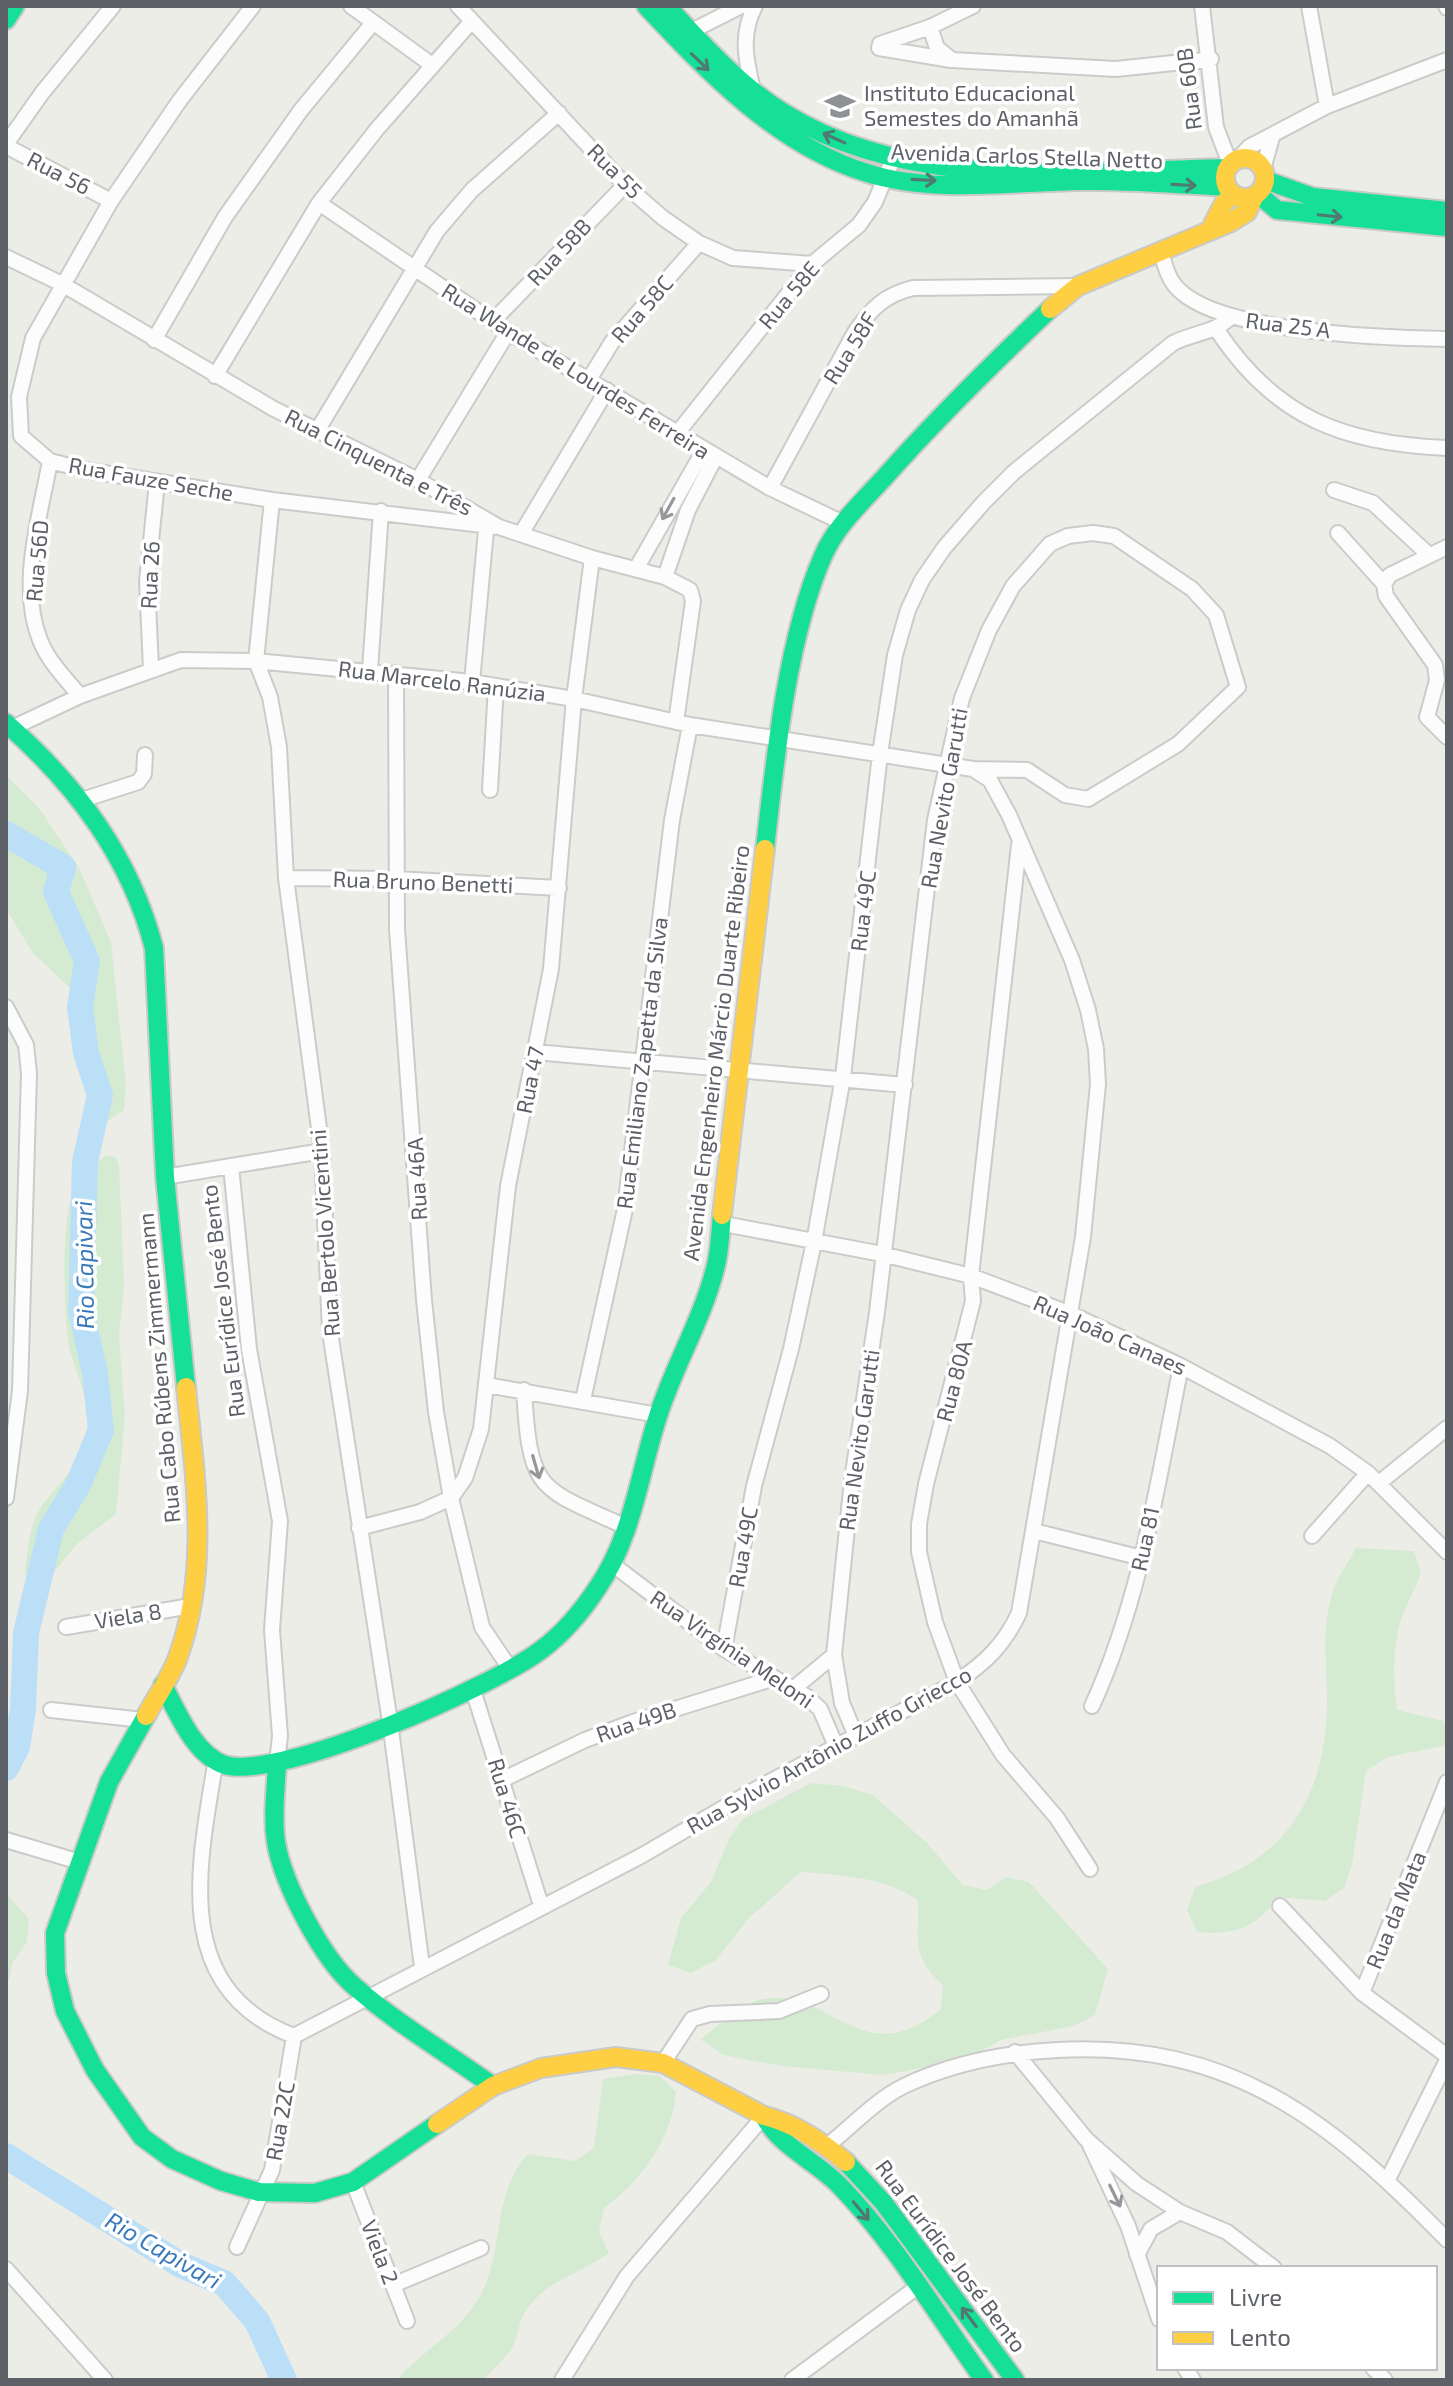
<svg xmlns="http://www.w3.org/2000/svg" width="1453" height="2386" font-family="'Exo 2',sans-serif">
  <rect width="100%" height="100%" fill="#edede8"/>
  <path fill="#d4ebd2" d="M 6,775 L 39,808 L 79,868 L 111,942 L 126,1086 L 124,1110 L 105,1123 L 88,1107 L 82,1035 L 71,989 L 33,953 L 6,909 Z
    M 105,1156 L 116,1157 L 119,1166 L 124,1285 L 119,1336 L 125,1416 L 116,1514 L 78,1543 L 48,1579 L 25,1575 C 27,1551 29,1524 43,1504 C 65,1475 88,1461 88,1421 C 88,1395 76,1375 70,1350 C 63,1321 61,1219 73,1192 C 80,1177 92,1166 105,1156 Z
    M 1356,1548 L 1414,1551 L 1421,1573 C 1416,1587 1409,1600 1403,1614 C 1392,1643 1393,1681 1397,1710 L 1444,1721 L 1447,1745 L 1388,1757 L 1366,1771 L 1352,1865 L 1344,1888 L 1325,1901 L 1278,1897 C 1256,1928 1235,1935 1197,1932 L 1187,1910 L 1195,1887 C 1288,1861 1327,1793 1327,1700 C 1327,1667 1322,1634 1330,1602 C 1334,1581 1346,1566 1356,1548 Z
    M 811,1783 L 844,1786 L 873,1795 L 928,1844 L 963,1885 L 987,1890 L 1006,1877 L 1029,1882 L 1108,1969 L 1095,2015 L 1074,2026 L 1001,2040 L 963,2061 L 882,2075 L 782,2066 L 723,2055 L 700,2039 C 718,2027 742,2003 763,1999 C 830,1986 862,2075 941,2009 L 943,1985 C 910,1956 919,1939 918,1900 C 885,1877 840,1875 801,1872 L 749,1918 L 716,1960 L 691,1973 L 668,1965 L 681,1918 L 711,1882 L 729,1839 L 743,1819 Z
    M 6,1893 L 29,1919 L 27,1942 L 13,1962 L 6,1992 Z
    M 636,2074 L 660,2076 L 676,2092 C 673,2137 640,2183 604,2208 L 599,2232 L 609,2253 C 583,2272 551,2279 530,2305 C 518,2318 520,2331 513,2346 C 507,2357 492,2369 484,2380 L 397,2380 C 426,2346 466,2330 485,2286 C 503,2243 494,2190 528,2154 L 575,2161 L 594,2148 L 603,2079 Z"/>
  <g fill="none" stroke-linecap="round" stroke-linejoin="round">
    <path stroke="#bcdff8" stroke-width="26" d="M 6,834 L 63,867 L 56,892 L 87,961 L 80,1007 L 86,1053 L 100,1095 L 85,1162 L 81,1311 L 95,1373 L 101,1430 L 78,1485 L 51,1529 L 26,1633 L 23,1709 L 17,1747 L 6,1768
      M 6,2156 L 181,2265 L 224,2283 L 257,2321 L 284,2380"/>
    <g stroke="#cbcbca" stroke-width="18">
      <path id="street" d="M 253,6 L 180,100 L 111,201 L 33,338 L 19,397 L 21,436 L 50,461 L 85,470 L 272,500 L 499,527
        M 351,6 L 432,65
        M 458,6 L 625,185 L 663,218 L 699,243 L 733,258 L 812,264
        M 973,6 L 930,27 L 937,48 L 952,60 L 1116,69 L 1211,59
        M 1202,6 L 1216,127 L 1230,164
        M 1309,6 L 1327,106
        M 1446,6 L 1447,8
        M 930,27 L 880,44 L 879,48 L 951,60
        M 684,35 L 741,6
        M 753,90 C 746,60 740,35 755,6
        M 6,144 L 42,93 L 113,6
        M 6,146 L 111,201
        M 1238,159 L 1249,147 L 1327,106 L 1447,60
        M 1263,169 L 1272,137
        M 319,203 L 508,332 L 770,488 L 843,523
        M 1161,252 C 1165,265 1168,280 1179,290 C 1223,333 1385,338 1447,339
        M 6,257 L 62,284 L 274,409 L 418,480 L 499,527 L 592,558 L 665,577 L 690,590 L 693,601 L 676,722
        M 493,321 L 625,185
        M 1217,330 C 1275,418 1344,444 1447,448
        M 154,340 L 225,217 L 301,110 L 372,24
        M 215,376 L 319,203 L 377,129 L 471,22
        M 590,378 L 612,342 L 699,243
        M 317,431 L 437,231 L 472,190 L 559,113
        M 679,431 L 812,264 L 859,225 L 875,202 L 893,159
        M 50,461 C 40,517 18,585 40,640 C 48,661 66,679 80,696
        M 418,480 L 508,332
        M 770,488 L 855,332 C 872,308 884,295 913,288 L 1078,286
        M 1334,490 L 1373,503 L 1429,555
        M 272,500 L 256,661 L 270,697 L 279,747 L 286,878 L 322,1151 L 330,1332 L 390,1722 L 422,1967
        M 1338,533 L 1384,584 L 1386,596 L 1435,665 L 1437,680 L 1427,717 L 1447,737
        M 521,534 L 607,390
        M 636,569 L 704,450
        M 665,577 L 688,510 L 716,456
        M 1384,584 L 1390,575 L 1447,547
        M 151,669 L 147,581 L 157,482
        M 370,670 L 381,511
        M 396,673 L 397,929 L 424,1300 L 436,1412 L 451,1498 L 482,1627 L 511,1670
        M 472,682 L 487,520
        M 12,728 L 80,696 L 181,660 L 256,661 L 472,682 L 574,699 L 690,725 L 973,769 L 990,780 L 1009,815 L 1072,960 L 1088,1010 L 1096,1049 L 1098,1084 L 1083,1237 L 1019,1613 C 1004,1645 986,1662 957,1682 L 747,1794 L 641,1856 L 294,2036 C 169,1989 199,1863 216,1759
        M 490,790 L 496,686
        M 82,800 L 138,782 L 144,774 L 145,755
        M 1019,845 L 971,1276 L 973,1301 L 926,1484 L 919,1524 L 919,1552 L 935,1622 L 957,1682 L 1003,1755 L 1057,1818 L 1090,1869
        M 286,878 L 396,879 L 559,888
        M 6,1007 L 26,1045 L 29,1073 L 20,1391 L 6,1498
        M 535,1052 L 905,1085
        M 231,1166 L 249,1349 L 280,1521 L 272,1630 L 280,1736 L 277,1763
        M 165,1177 L 322,1151
        M 724,1224 L 882,1254 L 971,1276 L 1071,1314 L 1181,1366 L 1330,1446 L 1368,1473 L 1447,1552
        M 486,1385 L 658,1415
        M 524,1390 C 530,1493 538,1487 626,1527
        M 583,1400 L 625,1209 L 672,820 L 690,725
        M 1379,1483 L 1447,1428
        M 359,1528 L 420,1512 L 451,1498 L 465,1478 L 481,1429 L 508,1186 L 551,969 L 574,699 L 592,558
        M 1034,1531 L 1142,1558
        M 1312,1536 L 1368,1473
        M 612,1564 L 724,1649 L 806,1696 L 820,1709 L 836,1746
        M 66,1627 L 191,1606
        M 724,1649 L 754,1486 L 791,1349 L 814,1242 L 843,1077 L 880,754 L 895,655 L 908,610 L 922,580 L 944,548 L 983,503 L 1014,472 L 1173,343 C 1195,332 1213,334 1231,317
        M 793,1689 L 834,1655
        M 473,1690 L 541,1905
        M 1092,1706 C 1141,1599 1158,1481 1181,1366
        M 51,1710 L 143,1720
        M 856,1736 L 842,1703 L 834,1655 L 852,1480 L 877,1312 L 935,820 L 962,698 L 989,630 L 1013,586 L 1050,544 L 1068,536 L 1093,533 L 1114,536 L 1192,589 L 1216,615 L 1238,687 L 1178,744 L 1088,799 L 1065,795 L 1027,770 L 973,769
        M 502,1780 L 585,1740 L 633,1722 L 775,1678
        M 6,1840 L 80,1862
        M 1280,1906 L 1362,1993 L 1447,2056
        M 1362,1993 L 1447,1782
        M 1015,2052 L 1086,2139 L 1137,2184 L 1180,2212 L 1227,2232 L 1274,2268
        M 663,2063 L 692,2019 L 710,2014 L 779,2011 L 821,1994
        M 1090,2145 L 1128,2226 L 1159,2319
        M 827,2146 C 851,2127 877,2099 904,2086 C 952,2063 1005,2053 1057,2050 C 1232,2041 1331,2121 1447,2240
        M 1388,2179 L 1447,2060
        M 353,2182 L 407,2321
        M 237,2247 L 272,2170 L 294,2036
        M 1137,2255 L 1151,2229 L 1180,2212
        M 6,2269 L 105,2380
        M 393,2285 L 481,2248
        M 1185,2368 L 1193,2380
        M 1373,2368 L 1385,2380
        M 562,2380 L 627,2276 L 764,2116
        M 792,2380 L 916,2288"/>
    </g>
    <g stroke="#c9cac9" stroke-width="22">
      <path id="fast" d="M 646,6 C 709,73 777,145 867,173 C 934,194 1011,182 1080,181 C 1129,180 1177,184 1226,187
        M 667,6 C 702,44 740,86 784,113 C 913,193 1083,171 1227,168
        M 6,20 L 15,6
        M 1265,180 L 1313,197 L 1447,211
        M 1258,194 L 1277,210 L 1447,227
        M 6,723 C 76,785 130,856 154,948 L 165,1177 L 186,1387
        M 765,849 C 775,759 787,638 823,556 C 836,526 862,502 883,479 C 936,419 992,364 1050,309
        M 163,1685 C 177,1711 194,1755 225,1765 C 280,1781 494,1686 541,1650 C 564,1633 583,1610 598,1587 C 633,1536 639,1474 658,1416 C 674,1366 702,1320 715,1269 C 720,1252 720,1233 722,1215
        M 146,1716 L 109,1782 L 55,1933 L 56,1973 L 65,2011 L 95,2070 L 142,2137 L 172,2159 L 221,2181 L 259,2192 L 315,2193 L 353,2182 L 437,2124
        M 277,1763 C 276,1789 272,1816 276,1842 C 283,1884 322,1958 354,1986 C 396,2023 447,2053 493,2086
        M 764,2116 C 779,2146 817,2162 840,2186 C 895,2243 938,2316 984,2380
        M 846,2162 L 883,2202 L 1015,2380"/>
    </g>
    <g stroke="#c9cac9" stroke-width="22">
      <path id="slow" d="M1225 178a20 20 0 1 1 40 0a20 20 0 1 1-40 0Z
        M 1210,230 L 1224,203 L 1233,195
        M 1050,309 L 1078,286 L 1231,222 L 1247,212 L 1254,197
        M 722,1215 L 765,849
        M 146,1716 C 156,1697 171,1677 178,1657 C 210,1569 195,1477 186,1387
        M 437,2124 L 493,2086 L 541,2068 L 616,2057 L 663,2063 L 764,2116 C 795,2123 822,2142 846,2162"/>
    </g>
    <use href="#street" stroke="#fcfcfc" stroke-width="14"/>
    <use href="#fast" stroke="#16e098" stroke-width="18"/>
    <use href="#slow" stroke="#ffcf43" stroke-width="18"/>
  </g>
  <defs><path id="oneway-shaft" d="M-6 0H5M1.5-3L5.5 0L1.5 3" fill="none" stroke-width="1.6" stroke-linecap="round" stroke-linejoin="round" transform="scale(2)"/></defs>
  <g stroke="#4f7a71">
    <use href="#oneway-shaft" transform="translate(700 62) rotate(44)"/>
    <use href="#oneway-shaft" transform="translate(834 138) rotate(-156)"/>
    <use href="#oneway-shaft" transform="translate(924 180) rotate(3)"/>
    <use href="#oneway-shaft" transform="translate(1184 185) rotate(3)"/>
    <use href="#oneway-shaft" transform="translate(1330 216) rotate(6)"/>
    <use href="#oneway-shaft" transform="translate(861 2211) rotate(50)"/>
    <use href="#oneway-shaft" transform="translate(969 2317) rotate(-127)"/>
  </g>
  <g stroke="#95979b">
    <use href="#oneway-shaft" transform="translate(668 509) rotate(119)"/>
    <use href="#oneway-shaft" transform="translate(536 1467) rotate(74)"/>
    <use href="#oneway-shaft" transform="translate(1115 2196) rotate(64)"/>
  </g>
  <defs>
    <g id="school-bare" transform="scale(2.4)"><path d="M0-5L7-2L0 1L-7-2ZM-4 1L0 2.5L4 1V4Q0 6-4 4Z" fill="#8f9294" stroke="#fff" stroke-width="2.5" paint-order="stroke"/></g>
  </defs>
  <g fill-rule="evenodd">
    <use href="#school-bare" x="840" y="106"/>
  </g>
  <g text-anchor="middle" stroke-width="7" stroke-linejoin="round" paint-order="stroke">
    <g font-size="22" fill="#5d6167" stroke="#fff">
      <text transform="translate(1189 89) rotate(-97)" y="8">Rua 60B</text>
      <text transform="translate(1027 156) rotate(2)" y="8">Avenida Carlos Stella Netto</text>
      <text transform="translate(615 171) rotate(45)" y="8">Rua 55</text>
      <text transform="translate(59 173) rotate(27)" y="8">Rua 56</text>
      <text transform="translate(559 252) rotate(-47)" y="8">Rua 58B</text>
      <text transform="translate(789 295) rotate(-50)" y="8">Rua 58E</text>
      <text transform="translate(642 309) rotate(-49)" y="8">Rua 58C</text>
      <text transform="translate(1288 325) rotate(7)" y="8">Rua 25 A</text>
      <text transform="translate(850 348) rotate(-58)" y="8">Rua 58F</text>
      <text transform="translate(576 371) rotate(32)" y="8">Rua Wande de Lourdes Ferreira</text>
      <text transform="translate(379 462) rotate(27)" y="8">Rua Cinquenta e Três</text>
      <text transform="translate(151 479) rotate(10)" y="8">Rua Fauze Seche</text>
      <text transform="translate(37 561) rotate(-85)" y="8">Rua 56D</text>
      <text transform="translate(150 575) rotate(-87)" y="8">Rua 26</text>
      <text transform="translate(442 681) rotate(7)" y="8">Rua Marcelo Ranúzia</text>
      <text transform="translate(944 798) rotate(-80)" y="8">Rua Nevito Garutti</text>
      <text transform="translate(423 882) rotate(2)" y="8">Rua Bruno Benetti</text>
      <text transform="translate(863 911) rotate(-83)" y="8">Rua 49C</text>
      <text transform="translate(716 1053) rotate(-83)" y="8">Avenida Engenheiro Márcio Duarte Ribeiro</text>
      <text transform="translate(642 1063) rotate(-83)" y="8">Rua Emiliano Zapetta da Silva</text>
      <text transform="translate(530 1080) rotate(-79)" y="8">Rua 47</text>
      <text transform="translate(417 1179) rotate(-93)" y="8">Rua 46A</text>
      <text transform="translate(325 1233) rotate(-94)" y="8">Rua Bertolo Vicentini</text>
      <text transform="translate(223 1301) rotate(-97)" y="8">Rua Eurídice José Bento</text>
      <text transform="translate(1110 1335) rotate(24)" y="8">Rua João Canaes</text>
      <text transform="translate(159 1368) rotate(-95)" y="8">Rua Cabo Rúbens Zimmermann</text>
      <text transform="translate(954 1381) rotate(-75)" y="8">Rua 80A</text>
      <text transform="translate(859 1440) rotate(-82)" y="8">Rua Nevito Garutti</text>
      <text transform="translate(1145 1539) rotate(-78)" y="8">Rua 81</text>
      <text transform="translate(743 1547) rotate(-80)" y="8">Rua 49C</text>
      <text transform="translate(128 1616) rotate(-9)" y="8">Viela 8</text>
      <text transform="translate(732 1649) rotate(34)" y="8">Rua Virgínia Meloni</text>
      <text transform="translate(636 1722) rotate(-19)" y="8">Rua 49B</text>
      <text transform="translate(829 1750) rotate(-29)" y="8">Rua Sylvio Antônio Zuffo Griecco</text>
      <text transform="translate(507 1798) rotate(73)" y="8">Rua 46C</text>
      <text transform="translate(1396 1910) rotate(-68)" y="8">Rua da Mata</text>
      <text transform="translate(280 2121) rotate(-80)" y="8">Rua 22C</text>
      <text transform="translate(380 2252) rotate(69)" y="8">Viela 2</text>
      <text transform="translate(951 2256) rotate(53)" y="8">Rua Eurídice José Bento</text>
    </g>
    <g font-size="22" fill="#5d6167" stroke="#fff" text-anchor="start">
      <text x="864" y="101">Instituto Educacional<tspan x="864" dy="25">Semestes do Amanhã</tspan></text>
    </g>
    <g font-size="24" font-style="italic" fill="#3a79ba" stroke="#fff">
      <text transform="translate(85 1265) rotate(-91)" y="8">Rio Capivari</text>
      <text transform="translate(163 2251) rotate(30)" y="8">Rio Capivari</text>
    </g>
  </g>
  <rect width="1453" height="2386" fill="none" stroke="#5d6167" stroke-width="16"/>
  <rect x="1157" y="2266" width="280" height="104" fill="#ffffff" stroke="#bec0c2" stroke-width="2"/>
  <rect x="1173" y="2292" width="40" height="12" fill="#16e098" stroke="#bec0c2" stroke-width="2"/>
  <text x="1229" y="2306" font-size="24" fill="#5d6167">Livre</text>
  <rect x="1173" y="2332" width="40" height="12" fill="#ffcf43" stroke="#bec0c2" stroke-width="2"/>
  <text x="1229" y="2346" font-size="24" fill="#5d6167">Lento</text>
</svg>
